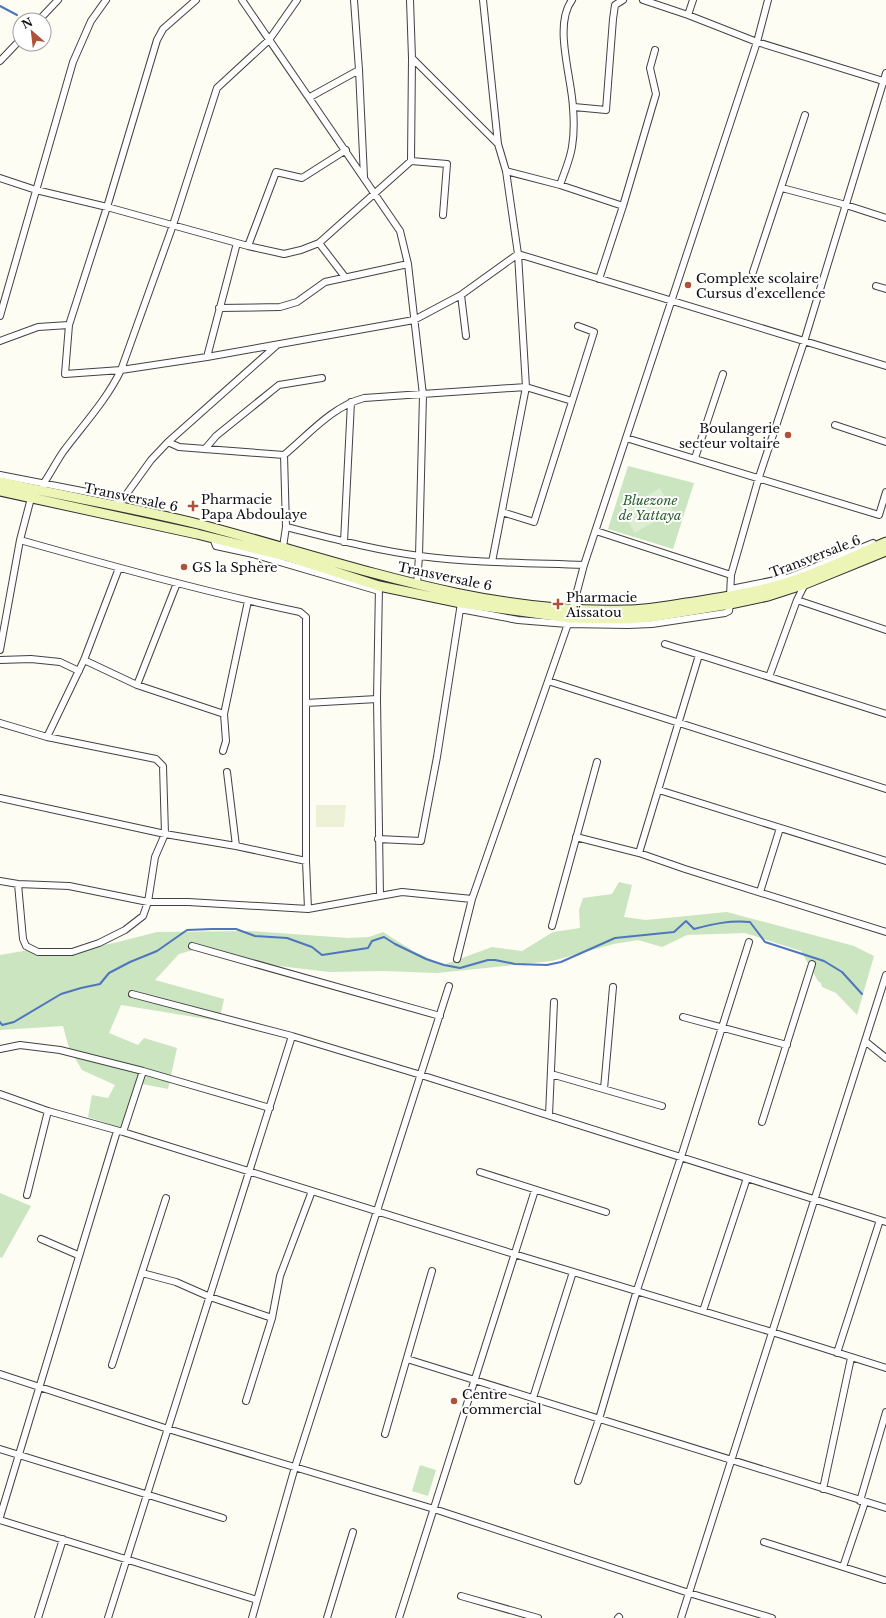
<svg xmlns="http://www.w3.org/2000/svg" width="886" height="1618" font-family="'Libre Baskerville',serif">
  <rect width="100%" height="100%" fill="#fdfdf3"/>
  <path fill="#edf1d5" d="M 316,805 L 346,805 L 344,827 L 316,827 Z"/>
  <path fill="#cae5c0" d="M 628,466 L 694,483 L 673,549 L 608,529 Z
    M 619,882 L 632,885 L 624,917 L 646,920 L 727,912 L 854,946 L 874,956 L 857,1015 L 836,993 L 822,987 L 821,983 L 818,981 L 801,951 L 745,933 L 687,935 L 662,947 L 638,940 L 614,944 L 552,961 L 437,973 L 384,971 L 329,972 L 271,965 L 227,954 L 193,950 L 179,954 L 155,980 L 224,999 L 219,1021 L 121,1005 L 109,1033 L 138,1045 L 144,1038 L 177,1048 L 168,1089 L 142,1084 L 127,1130 L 88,1117 L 92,1095 L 108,1098 L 115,1085 L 82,1070 L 69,1048 L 63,1026 L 0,1030 L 0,955 L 29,950 L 69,951 L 114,943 L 157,932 L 250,931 L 348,938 L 369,937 L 383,932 L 413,951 L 443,965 L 492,947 L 522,951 L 553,932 L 580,928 L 579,910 L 583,898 L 612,894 Z
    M 0,1193 L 31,1206 L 2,1258 L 0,1257 Z
    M 420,1465 L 436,1470 L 428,1496 L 412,1491 Z"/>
  <path fill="#dcedd1" d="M 660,488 L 673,510 L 635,533 L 622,511 Z"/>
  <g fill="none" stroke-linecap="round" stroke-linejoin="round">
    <path stroke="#4e75bd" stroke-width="2" d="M 0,6 L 17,15
      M 0,1022 L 2,1025 L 14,1022 L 61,994 L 81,988 L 100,984 L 109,973 L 130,962 L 157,951 L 187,930 L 212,929 L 236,929 L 255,936 L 287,938 L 312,947 L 322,955 L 368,948 L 372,941 L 384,937 L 395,944 L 426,959 L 444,965 L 460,968 L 488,960 L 495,960 L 515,964 L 547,965 L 561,962 L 615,938 L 674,932 L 686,921 L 694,929 C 713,924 730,920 750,922 L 765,942 L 824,961 L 842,972 L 862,994"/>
    <g stroke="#424242" stroke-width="8">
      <path id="minor" d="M 196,0 L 163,29 L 157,40 L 107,207 L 69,325 L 65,374 L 121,370 L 207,357 L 414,320 L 461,295 L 518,254 L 886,366
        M 242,0 L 400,231 L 408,264 L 423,395 L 419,556 L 417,584
        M 354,0 L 359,70 L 364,177
        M 410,0 L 412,58 L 498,144
        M 483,0 L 498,144 L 506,171 L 518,254 L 526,387 L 492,562
        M 643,0 L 688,15 L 757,42 L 886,82
        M 688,15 L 693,0
        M 39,20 L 58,0
        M 0,61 L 20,40
        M 310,97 L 359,70
        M 574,107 L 606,110 L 613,19 L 615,5 L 623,0
        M 411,161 L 447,164 L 443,215
        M 506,171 L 560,185 L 623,206
        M 0,178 L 36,190 L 107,207 L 248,246 L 284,254 L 301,250 L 319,243 L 411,161 L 412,58
        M 560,185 C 564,173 570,160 572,147 C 574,135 574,120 573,108 C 572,78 553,25 572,0
        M 782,188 L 846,205 L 886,218
        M 319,243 L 345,277
        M 248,246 L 276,172 L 302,178 L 346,150
        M 753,272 L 805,115
        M 599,279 L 623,206 L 656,94 L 650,68 L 655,50
        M 876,286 L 886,289
        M 461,295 L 466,336
        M 219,308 L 280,307 L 297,302 L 325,282 L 408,264
        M 0,316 L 73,62 L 91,21 L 106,0
        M 0,341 L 38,327 L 69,325
        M 207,357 L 237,243
        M 835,425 L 886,442
        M 626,438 L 879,515 L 886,492
        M 168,442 L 179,447 L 284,455 C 309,434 333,406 364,398 L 526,387 L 572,401
        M 205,449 L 216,436 L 279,385 L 322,378
        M 695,458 L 723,374
        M 0,475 L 123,499
        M 38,491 C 48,479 54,465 63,452 C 83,425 106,401 121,370 L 173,225 L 217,88 L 269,40 L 297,0
        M 115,506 L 123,499 L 151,460 L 168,442 L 277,345
        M 502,512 L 534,522 L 594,332 L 578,326
        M 286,527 C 330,538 374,550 420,556 C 474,563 529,563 584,565
        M 596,531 L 731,575
        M 213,538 L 216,546 L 253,554 L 379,591
        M 20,540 C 112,566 205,592 300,612 L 306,617 L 306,861 L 308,909
        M 344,542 L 351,402
        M 283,547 L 286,527 L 284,455
        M 805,584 L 797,600 L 886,630
        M 379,586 L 377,699 L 380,896
        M 731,589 L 790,577 L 873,543
        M 730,596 L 731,575 L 759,477 L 804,342 L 886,73
        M 460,609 L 518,620 L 567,624 L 628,625 L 652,624 L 725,613 L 729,611 L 730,604
        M 665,644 L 886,714
        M 0,650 L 20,540 L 31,498
        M 0,660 L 31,659 L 60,662 L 79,671
        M 84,660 L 137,685 L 224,714 L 248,601
        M 769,677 L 797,600
        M 548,681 L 886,789
        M 137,685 L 177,583
        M 306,703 L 377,699
        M 0,723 L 47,737 L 156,759 L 163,766 L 165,834 L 155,857 L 148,902 L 143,916 L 125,930 L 99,943 L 72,952 L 38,952 L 26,946 L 23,939 L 18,884
        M 47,737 L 84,660 L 119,568
        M 223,751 L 226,741 L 224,714
        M 227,772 L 236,846
        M 659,790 L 886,861
        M 0,798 L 165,834 L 236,846 L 306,861
        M 576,837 L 639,853 L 685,869 L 886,932
        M 378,839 L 421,841 L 437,757 L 461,603
        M 639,853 L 699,655
        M 0,881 L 18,884 L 69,886 L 148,902 L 188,902 L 308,909 L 402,892 L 472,899
        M 760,892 L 780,828
        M 552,926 L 597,762
        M 192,946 L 440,1016
        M 457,959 L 472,899 L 570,618 L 584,565 L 757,42 L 768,0
        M 132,994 L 292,1036 L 421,1075 L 886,1222
        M 683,1017 L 787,1045
        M 865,1041 L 886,1058
        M 0,1049 L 20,1045 L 60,1050 L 143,1071 L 270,1108
        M 551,1074 L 662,1106
        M 604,1089 L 613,987
        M 0,1094 L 48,1111 L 123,1132 L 514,1254 L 772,1332 L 886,1368
        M 549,1115 L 554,1002
        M 762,1122 L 812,964
        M 123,1132 L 143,1071
        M 480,1172 L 606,1212
        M 27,1195 L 48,1111
        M 41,1239 L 78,1255
        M 142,1273 L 176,1282 L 210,1297 L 272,1318
        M 703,1311 L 747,1178
        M 837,1353 L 880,1220
        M 407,1359 L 886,1508
        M 112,1365 L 166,1198
        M 0,1374 L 168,1429 L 434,1509 L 689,1593 L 772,1618
        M 533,1398 L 573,1272
        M 246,1401 L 272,1318 L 280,1276 L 312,1191
        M 385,1434 L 432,1271
        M 0,1449 L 223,1518
        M 578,1481 L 599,1419 L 637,1290 L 681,1157 L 749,942
        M 823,1489 L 851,1358
        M 860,1501 L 886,1412
        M 0,1517 L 117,1131
        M 0,1520 L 257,1600
        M 764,1542 L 884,1580
        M 843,1567 L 865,1502
        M 461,1596 L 538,1618
        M 38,1618 L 63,1539
        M 108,1618 L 292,1036
        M 252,1618 L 295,1467 L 449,986
        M 327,1618 L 353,1532
        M 399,1618 L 535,1190
        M 618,1618 L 619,1617
        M 681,1618 L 886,975"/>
    </g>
    <g stroke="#313131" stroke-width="11">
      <path id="secondary" d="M 0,482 C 67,497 135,508 202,525 C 339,561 482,615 626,610 C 649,610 672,605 694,602 C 732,596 770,590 806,576 C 833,566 859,554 886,542
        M 0,491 L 197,534 L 289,557 L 379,586 L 461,603 L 570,618 L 628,619 L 651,617 L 730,604 L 768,596 L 805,584 L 886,551"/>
    </g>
    <use href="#minor" stroke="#fff" stroke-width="6"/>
    <use href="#secondary" stroke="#ecf5b6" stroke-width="9"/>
  </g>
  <g fill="#af5038" stroke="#fff" stroke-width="1.5">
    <circle cx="688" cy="285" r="4"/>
    <circle cx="788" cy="435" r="4"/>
    <path d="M191 500h4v4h4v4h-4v4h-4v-4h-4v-4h4z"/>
    <circle cx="184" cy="567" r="4"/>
    <path d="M556 598h4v4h4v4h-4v4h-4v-4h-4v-4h4z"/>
    <circle cx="454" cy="1401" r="4"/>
  </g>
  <g text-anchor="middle" stroke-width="4" stroke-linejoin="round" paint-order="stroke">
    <g font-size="13" fill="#0f0f0f" stroke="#fff" text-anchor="start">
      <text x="696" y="283">Complexe scolaire<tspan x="696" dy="15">Cursus d'excellence</tspan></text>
      <text x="780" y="433" text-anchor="end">Boulangerie<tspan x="780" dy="15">secteur voltaire</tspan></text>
      <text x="201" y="504">Pharmacie<tspan x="201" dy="15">Papa Abdoulaye</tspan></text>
      <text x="192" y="572">GS la Sphère</text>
      <text x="566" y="602">Pharmacie<tspan x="566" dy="15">Aïssatou</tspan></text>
      <text x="462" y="1399">Centre<tspan x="462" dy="15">commercial</tspan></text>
    </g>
    <g font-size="13" fill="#0f0f0f" stroke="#fff">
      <text transform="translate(131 497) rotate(12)" y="5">Transversale 6</text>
      <text transform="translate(815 556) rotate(-21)" y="5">Transversale 6</text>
      <text transform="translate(445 576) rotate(12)" y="5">Transversale 6</text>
    </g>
    <g font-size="13" font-style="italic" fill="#276029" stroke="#fff">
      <text x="650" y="505">Bluezone<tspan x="650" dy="15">de Yattaya</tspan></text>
    </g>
  </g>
  <g transform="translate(32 32) rotate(332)"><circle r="19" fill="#ffffff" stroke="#9f9f9f"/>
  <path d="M0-3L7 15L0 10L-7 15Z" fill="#af5038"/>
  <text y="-6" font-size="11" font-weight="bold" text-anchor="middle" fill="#0f0f0f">N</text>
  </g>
</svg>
